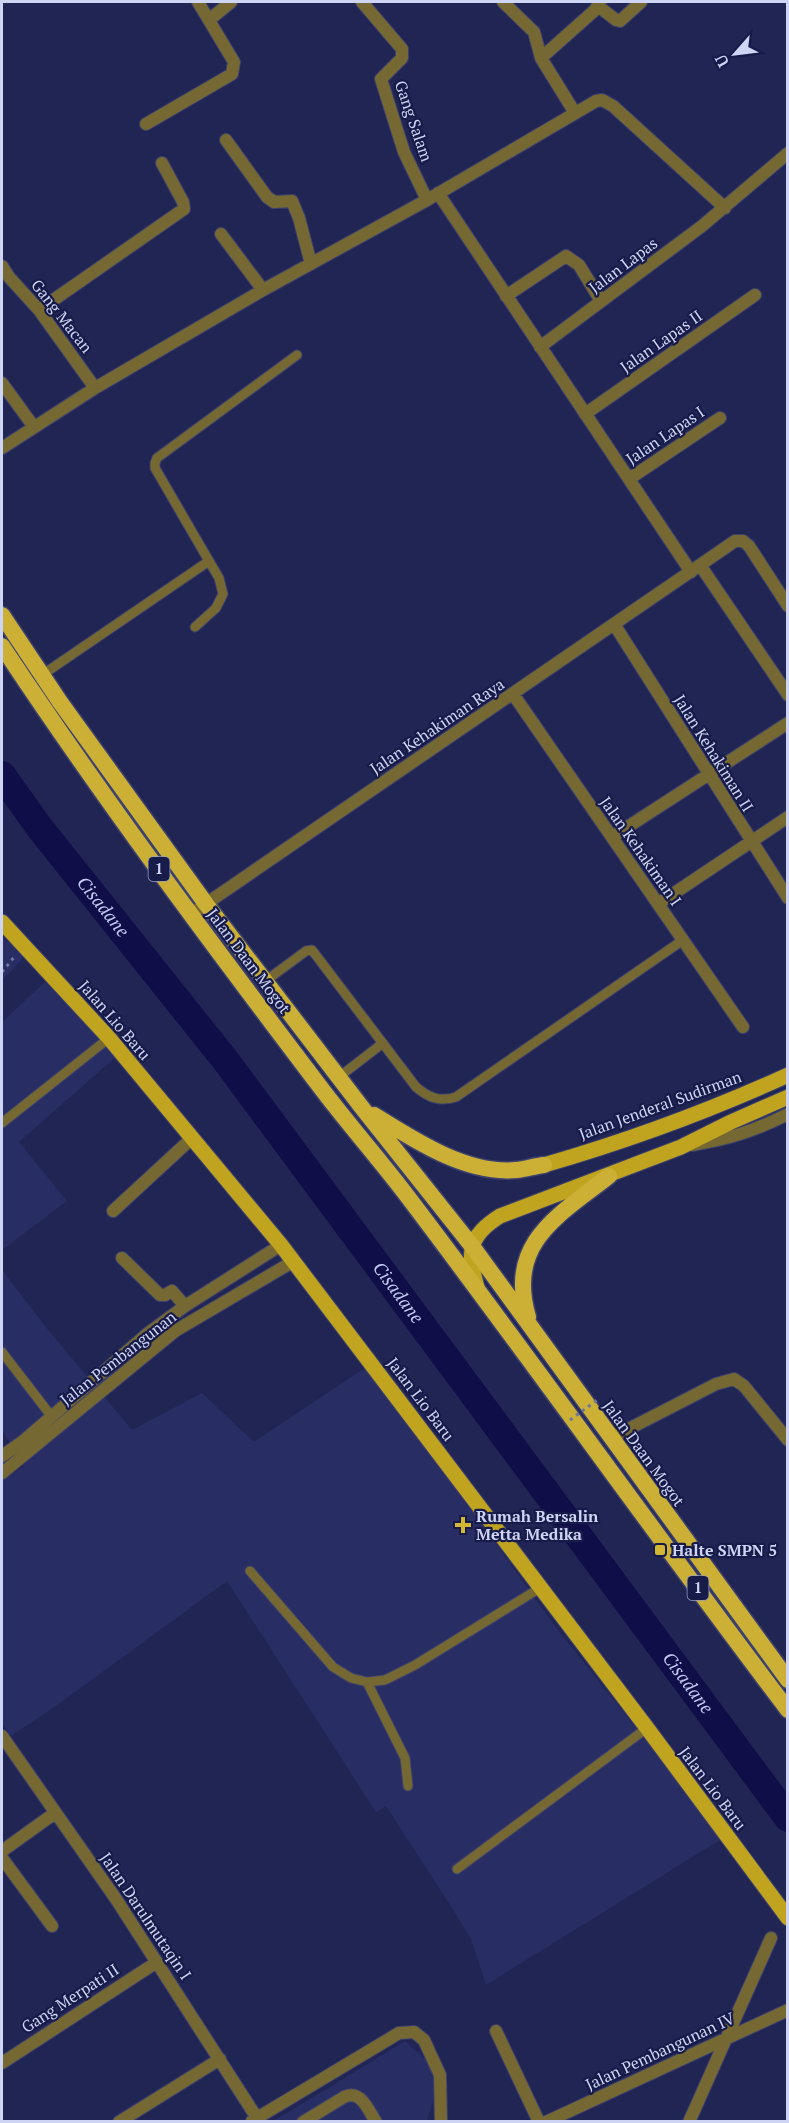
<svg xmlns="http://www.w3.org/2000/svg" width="789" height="2123" font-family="'PT Serif',serif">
  <rect width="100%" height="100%" fill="#202554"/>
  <path fill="#282e64" d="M 2,936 L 25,956 L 2,981 Z
    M 45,982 L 118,1055 L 19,1142 L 67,1201 L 2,1250 L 2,1022 Z
    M 2,1270 L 45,1326 L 132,1430 L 202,1393 L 254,1442 L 368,1366 L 555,1626 L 723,1838 L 486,1985 L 471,1939 L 452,1908 L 386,1806 L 376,1812 L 227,1581 L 60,1703 L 11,1736 L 2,1723 L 2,1480 L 24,1466 L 2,1430 Z
    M 405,2041 L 441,2074 L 427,2121 L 272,2122 Z"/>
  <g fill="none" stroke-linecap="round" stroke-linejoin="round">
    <path stroke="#100e49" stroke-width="28" id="s1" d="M 2,775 L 39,827 L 226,1061 L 788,1818"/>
    <g stroke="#3c416d" stroke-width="11">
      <path id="service" d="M 195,627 L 216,608 L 223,594 L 219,578 L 209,561
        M 42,675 L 209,561 L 155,468 L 155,463 L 157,458 L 297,355
        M 264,982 L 306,951 L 312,950 L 416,1087 C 429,1098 440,1102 456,1097 L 683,940
        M 339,1077 L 383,1043
        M 2,1123 L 109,1038
        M 2,1352 L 52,1417
        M 250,1571 L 333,1667 L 351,1678 L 367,1682 L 385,1680 L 415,1665 L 540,1588
        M 367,1682 L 405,1758 L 408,1786
        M 457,1869 L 647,1728"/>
    </g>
    <g stroke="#3c416d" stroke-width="14">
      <path id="minor" d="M 362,2 L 402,49 L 402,58 L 381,79 L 404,152 L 427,200
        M 503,2 L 534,32 L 541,58 L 575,113
        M 598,6 L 616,20 L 620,21 L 641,2
        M 209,20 L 231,2
        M 541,58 L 595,10 L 600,2
        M 146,124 L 232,74 L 234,62 L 198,2
        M 226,140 L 267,197 L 274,202 L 292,201 L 299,218 L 311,264
        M 438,193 L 691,572
        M 221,234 L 263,290
        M 2,266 L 9,277 L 39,310 L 95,388
        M 506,296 L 566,256 L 579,265 L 601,301
        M 39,310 L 184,209 L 183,202 L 162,163
        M 540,347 L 702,226 L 788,153
        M 2,383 L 34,427
        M 585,414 L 755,295
        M 2,448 L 95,388 L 263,290 L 427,200 L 596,101 L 602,100 L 613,106 L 725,208
        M 629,479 L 720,418
        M 700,565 L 788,695
        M 614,624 L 788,898
        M 513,694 L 743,1027
        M 612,837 L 788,723
        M 658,904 L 788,817
        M 191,914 L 735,541 L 743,541 L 749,546 L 788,606
        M 113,1211 L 191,1139
        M 122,1258 L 160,1295 L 165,1295 L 172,1291 L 185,1306
        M 611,1438 L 716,1384 L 734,1379 L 744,1386 L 788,1440
        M 2,1736 L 116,1899 L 257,2118
        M 2,1851 L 55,1813
        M 2,1858 L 52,1926
        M 496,2031 L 539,2122
        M 2,2063 L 157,1962
        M 252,2121 L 399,2033 L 414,2032 L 424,2040 L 440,2075 L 441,2122
        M 119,2122 L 220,2059
        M 303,2122 L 344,2097 C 361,2089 368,2110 376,2122
        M 546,2122 L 788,2010
        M 689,2122 L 771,1938"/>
    </g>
    <g stroke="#3c416d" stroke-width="14">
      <path id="tertiary" d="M 692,1145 C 729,1139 754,1131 788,1114
        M 2,1456 L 22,1442 L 147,1334 L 185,1306 L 281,1245
        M 2,1473 L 175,1331 L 294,1261"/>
    </g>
    <g stroke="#3c416d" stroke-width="17">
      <path id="primary" d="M 2,922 L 109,1038 L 281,1245 L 647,1728 L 788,1918
        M 544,1165 C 627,1141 709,1111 788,1075
        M 477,1287 C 467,1252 468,1236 500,1216 L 681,1147 L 731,1122 L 788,1097"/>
    </g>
    <g stroke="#3c416d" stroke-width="19">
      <path id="trunk" d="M 2,615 L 60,702 L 206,904 L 363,1109 L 472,1246 L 788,1680
        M 2,646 C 102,797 211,943 321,1088 C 349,1125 380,1160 408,1197 C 536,1366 659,1540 788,1710
        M 374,1115 C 414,1140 467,1175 516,1170 C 526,1169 535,1166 544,1165
        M 528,1317 C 506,1243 558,1216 609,1176"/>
    </g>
    <path stroke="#6f759d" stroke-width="3" stroke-dasharray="3 4.5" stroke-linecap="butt" d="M 2,972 L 15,956"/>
    <use href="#service" stroke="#766833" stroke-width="9"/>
    <use href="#minor" stroke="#766833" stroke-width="12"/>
    <use href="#tertiary" stroke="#766833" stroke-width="12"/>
    <use href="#primary" stroke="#c0a31f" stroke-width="15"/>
    <use href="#trunk" stroke="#ccb036" stroke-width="16"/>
    <path stroke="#6f759d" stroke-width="3" stroke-dasharray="3 4.5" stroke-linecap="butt" d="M 570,1420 L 600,1398"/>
  </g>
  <g fill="#d4b635" stroke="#171b49" stroke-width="2">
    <path d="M460 1516h6v6h6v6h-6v6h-6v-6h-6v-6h6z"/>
    <rect x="654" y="1544" width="12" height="12" rx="3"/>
  </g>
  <g text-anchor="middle" stroke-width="4.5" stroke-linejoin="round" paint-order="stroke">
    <g fill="#171b49" stroke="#979cc0" stroke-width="1.5">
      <rect x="148.5" y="857" width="21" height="24" rx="4.5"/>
      <rect x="687.5" y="1576" width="21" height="24" rx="4.5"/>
    </g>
    <g font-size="15" font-weight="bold" fill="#ced4f3">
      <text x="159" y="874">1</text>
      <text x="698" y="1593">1</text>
    </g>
    <g font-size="16" fill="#ced4f3" stroke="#171b49">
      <text transform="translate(414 121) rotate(71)" y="6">Gang Salam</text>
      <text transform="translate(623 265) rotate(-37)" y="6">Jalan Lapas</text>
      <text transform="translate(62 316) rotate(52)" y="6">Gang Macan</text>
      <text transform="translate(661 341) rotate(-35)" y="6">Jalan Lapas II</text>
      <text transform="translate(665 435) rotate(-34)" y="6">Jalan Lapas I</text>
      <text transform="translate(437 726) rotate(-34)" y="6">Jalan Kehakiman Raya</text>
      <text transform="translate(714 753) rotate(58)" y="6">Jalan Kehakiman II</text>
      <text transform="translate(641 851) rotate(55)" y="6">Jalan Kehakiman I</text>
      <text transform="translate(249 961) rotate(53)" y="6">Jalan Daan Mogot</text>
      <text transform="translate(115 1020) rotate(49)" y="6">Jalan Lio Baru</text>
      <text transform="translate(660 1105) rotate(-20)" y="6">Jalan Jenderal Sudirman</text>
      <text transform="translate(118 1358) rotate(-38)" y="6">Jalan Pembangunan</text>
      <text transform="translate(421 1399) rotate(53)" y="6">Jalan Lio Baru</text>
      <text transform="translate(644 1453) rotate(54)" y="6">Jalan Daan Mogot</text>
      <text transform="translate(713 1788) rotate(53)" y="6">Jalan Lio Baru</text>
      <text transform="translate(146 1916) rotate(56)" y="6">Jalan Darulmutaqin I</text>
      <text transform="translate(70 1998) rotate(-33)" y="6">Gang Merpati II</text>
      <text transform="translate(660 2051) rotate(-25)" y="6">Jalan Pembangunan IV</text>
    </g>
    <g font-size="16" font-weight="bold" fill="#ced4f3" stroke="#171b49" text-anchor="start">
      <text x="476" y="1522">Rumah Bersalin<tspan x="476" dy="18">Metta Medika</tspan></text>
      <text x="672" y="1556">Halte SMPN 5</text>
    </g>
    <g font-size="18" font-style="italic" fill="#c2caf0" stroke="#171b49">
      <text dy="6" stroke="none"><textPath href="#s1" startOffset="166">Cisadane</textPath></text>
      <text dy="6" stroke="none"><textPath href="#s1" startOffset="652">Cisadane</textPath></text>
      <text dy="6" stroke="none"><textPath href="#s1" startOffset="1138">Cisadane</textPath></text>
    </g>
  </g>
  <rect width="789" height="2123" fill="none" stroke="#ced4f3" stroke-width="6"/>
  <g transform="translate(735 54) rotate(242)" stroke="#171b49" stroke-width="4.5" paint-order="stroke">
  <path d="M0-4.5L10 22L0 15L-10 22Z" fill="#ced4f3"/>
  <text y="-9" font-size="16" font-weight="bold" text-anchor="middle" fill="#ced4f3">U</text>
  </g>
</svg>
